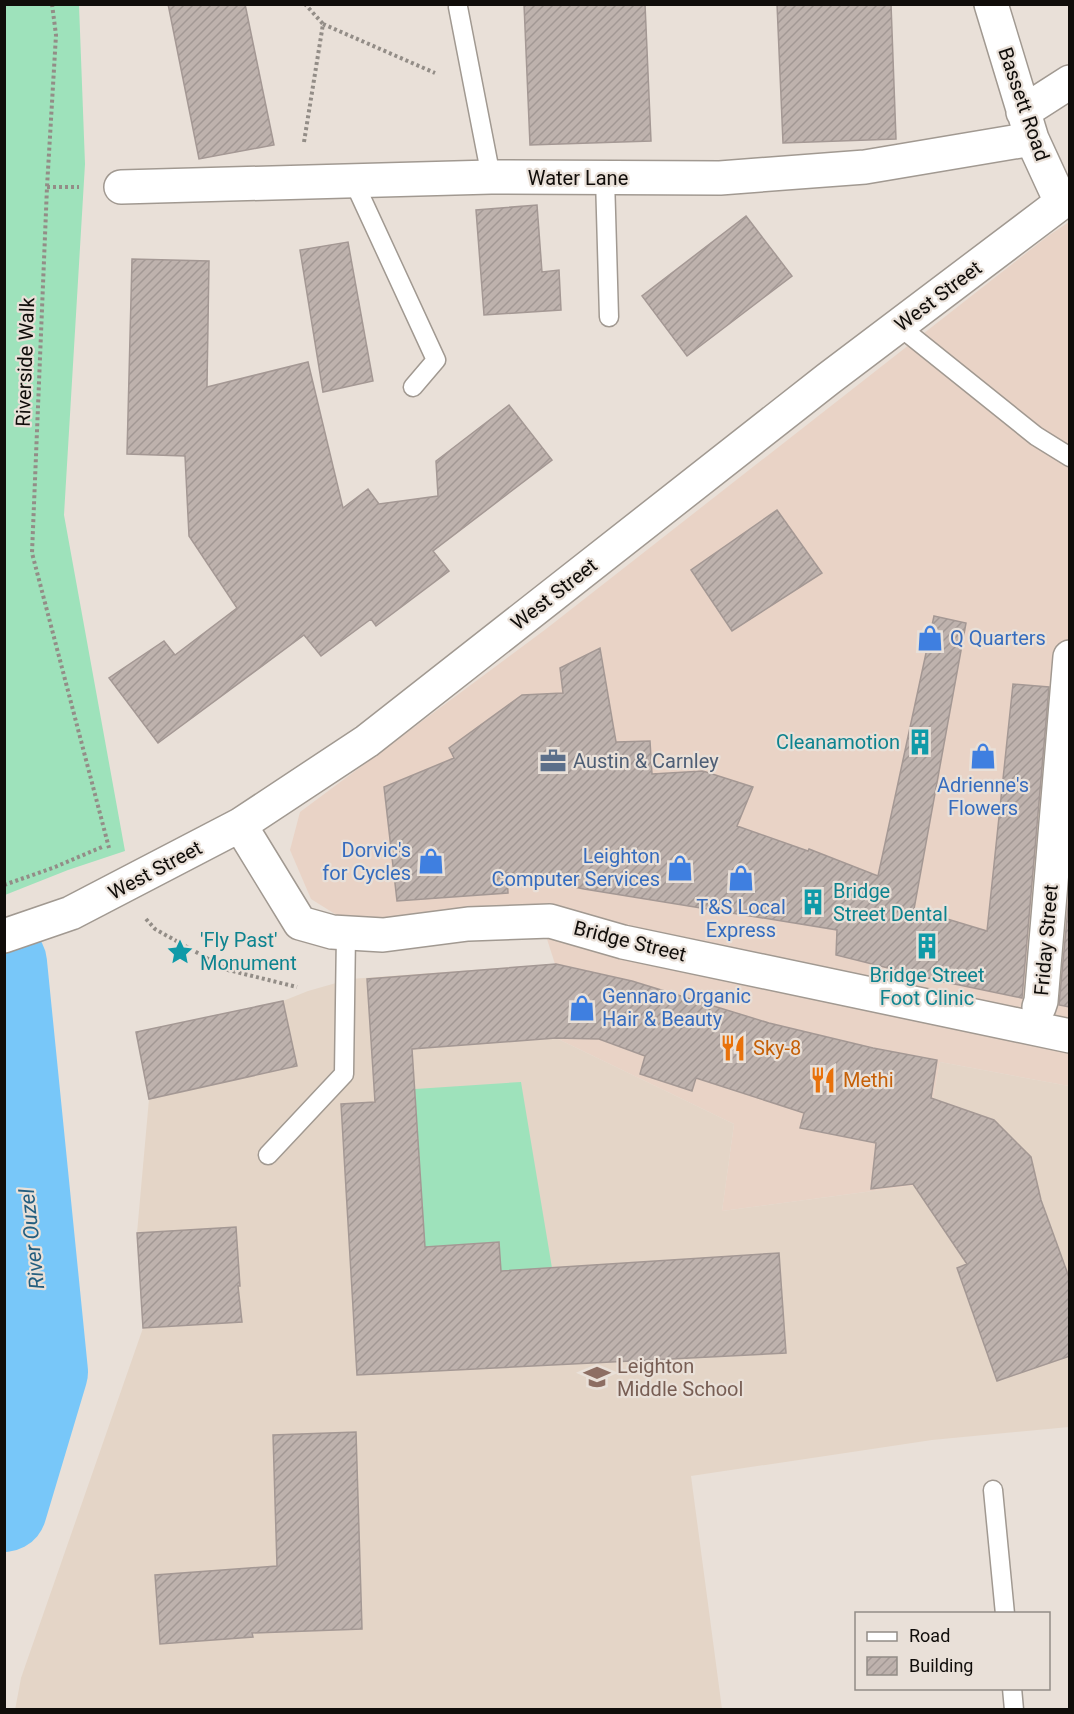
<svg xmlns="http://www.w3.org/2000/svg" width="1074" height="1714" font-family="Roboto,sans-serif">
  <defs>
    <pattern id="building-hatch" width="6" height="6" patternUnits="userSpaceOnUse" patternTransform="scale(1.5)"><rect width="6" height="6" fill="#beb2ad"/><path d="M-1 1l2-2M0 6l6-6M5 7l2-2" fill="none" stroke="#a29894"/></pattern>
  </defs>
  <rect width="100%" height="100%" fill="#e9e0d8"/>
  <path fill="#e9d3c6" d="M 1069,222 L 1069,1086 L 940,1062 L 918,1185 L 722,1211 L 734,1124 L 556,1038 L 555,964 L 538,911 L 343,919 L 311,899 L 290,850 L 300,812 L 546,629 L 1048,236 Z"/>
  <path fill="#e4d5c7" d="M 555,964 L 556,1038 L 734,1124 L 722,1211 L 918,1185 L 940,1062 L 1069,1086 L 1069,1427 L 932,1440 L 691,1476 L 722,1709 L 15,1710 L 21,1678 L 143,1328 L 137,1233 L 149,1099 L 297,1066 L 283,1001 L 308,991 L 350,979 Z"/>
  <path fill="#9ee2bb" d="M 5,4 L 79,5 L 85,164 L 64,515 L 125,851 L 68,870 L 5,895 Z
    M 521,1082 L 552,1268 L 501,1271 L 498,1242 L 425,1247 L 415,1089 Z"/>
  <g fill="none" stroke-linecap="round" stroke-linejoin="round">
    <path stroke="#78c7f9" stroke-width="86" d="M 4,963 L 45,1372 L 4,1509"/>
  </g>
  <path fill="url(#building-hatch)" stroke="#a49894" stroke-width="1.5" d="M 168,4 L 245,4 L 274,145 L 199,159 Z
    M 524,4 L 645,4 L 651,141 L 530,145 Z
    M 777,4 L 891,4 L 896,139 L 783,143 Z
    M 537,205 L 542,272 L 559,270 L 561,310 L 484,315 L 476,210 Z
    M 746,216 L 792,276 L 687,356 L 642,296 Z
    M 348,242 L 373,381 L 323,392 L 300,250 Z
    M 132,259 L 209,261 L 207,387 L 308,362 L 343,508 L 368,489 L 379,504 L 438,496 L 436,461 L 509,405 L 552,460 L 433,551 L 449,571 L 376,626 L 371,619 L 321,656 L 304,635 L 158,743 L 109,678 L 164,641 L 175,655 L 237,608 L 189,536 L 185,456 L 127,454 Z
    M 777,510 L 822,573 L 732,631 L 691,570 Z
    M 934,616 L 966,623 L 914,909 L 987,931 L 1013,684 L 1049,687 L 1022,998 L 940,981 L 836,955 L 837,930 L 584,889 L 507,873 L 508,893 L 397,901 L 384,787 L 454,758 L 449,748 L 522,695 L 563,693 L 560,668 L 600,648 L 616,742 L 650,741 L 652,774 L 703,771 L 753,787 L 737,826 L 808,851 L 809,849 L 878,876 Z
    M 1070,886 L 1070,1007 L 1059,1005 Z
    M 556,964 L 632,981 L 769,1023 L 873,1048 L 937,1060 L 931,1098 L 994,1120 L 1031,1157 L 1041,1200 L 1070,1280 L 1070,1356 L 997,1381 L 957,1268 L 967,1264 L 913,1184 L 871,1189 L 876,1143 L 800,1128 L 804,1113 L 696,1078 L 692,1091 L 640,1074 L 645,1056 L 599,1039 L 556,1038 L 412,1049 L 425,1247 L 499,1242 L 501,1271 L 779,1253 L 786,1353 L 357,1375 L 341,1104 L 375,1102 L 367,979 Z
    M 283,1001 L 297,1066 L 149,1099 L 136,1032 Z
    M 236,1227 L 240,1286 L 238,1286 L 242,1322 L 143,1328 L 137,1233 Z
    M 356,1432 L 362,1629 L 252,1633 L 253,1637 L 160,1644 L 155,1575 L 277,1566 L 273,1435 Z"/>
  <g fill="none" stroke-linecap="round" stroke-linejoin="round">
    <g stroke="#a19991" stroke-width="21">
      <path id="lane" d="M 458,7 L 491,177
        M 605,178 L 609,317
        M 353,180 L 436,360 L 413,387
        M 899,326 L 1036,436 L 1070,457
        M 268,1155 L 344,1074 L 346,933
        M 993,1490 L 1005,1614
        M 1012,1688 L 1014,1710"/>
    </g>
    <g stroke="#a19991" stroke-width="36">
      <path id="street" d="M 991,4 L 1032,139 L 1061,202
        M 1023,112 L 1070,82
        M 121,187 L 491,177 L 720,178 L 865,167 L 1032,139
        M 1039,1007 L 1041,1001 L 1070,657"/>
    </g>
    <g stroke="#a19991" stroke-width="36">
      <path id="secondary" d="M 240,825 L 300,923 L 332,932 L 383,935 L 468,924 L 550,921 L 623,942 L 1070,1036
        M 4,936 L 71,913 L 240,825 L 367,741 L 828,379 L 1070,196"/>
    </g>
    <path stroke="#938d87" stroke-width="4" stroke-dasharray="3 3" stroke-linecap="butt" d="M 52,4 L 56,35 L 47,187 L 32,553 L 109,848
      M 323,24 L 435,73
      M 304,142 L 323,24 L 305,4
      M 47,187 L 79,187
      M 4,885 L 55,867 L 102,847
      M 146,919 L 155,929 L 228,970 L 297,987"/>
    <use href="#lane" stroke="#fff" stroke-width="18"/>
    <use href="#street" stroke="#fff" stroke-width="33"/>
    <use href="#secondary" stroke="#fff" stroke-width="33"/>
  </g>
  <defs>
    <g id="shop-bare" transform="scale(2.07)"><path d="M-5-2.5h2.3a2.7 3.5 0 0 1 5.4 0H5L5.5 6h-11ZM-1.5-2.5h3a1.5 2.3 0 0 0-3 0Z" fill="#3f7fe0" stroke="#e9e0d8" stroke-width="2.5" paint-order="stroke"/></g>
    <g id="building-bare" transform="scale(2.07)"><path d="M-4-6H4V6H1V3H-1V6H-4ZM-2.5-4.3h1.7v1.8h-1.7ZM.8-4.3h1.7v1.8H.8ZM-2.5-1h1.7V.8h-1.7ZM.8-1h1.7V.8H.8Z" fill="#0f9aa8" stroke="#e9e0d8" stroke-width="2.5" paint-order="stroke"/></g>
    <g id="office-bare" transform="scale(2.07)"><path d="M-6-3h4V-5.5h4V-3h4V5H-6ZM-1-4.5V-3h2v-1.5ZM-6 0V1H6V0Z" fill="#5c6f8a" stroke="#e9e0d8" stroke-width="2.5" paint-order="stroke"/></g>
    <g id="sight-bare" transform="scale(2.07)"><path d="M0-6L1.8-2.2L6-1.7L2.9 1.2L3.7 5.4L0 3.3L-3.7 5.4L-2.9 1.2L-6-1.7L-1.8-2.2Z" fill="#0f9aa8" stroke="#e9e0d8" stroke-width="2.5" paint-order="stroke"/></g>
    <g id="restaurant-bare" transform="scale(2.07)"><path d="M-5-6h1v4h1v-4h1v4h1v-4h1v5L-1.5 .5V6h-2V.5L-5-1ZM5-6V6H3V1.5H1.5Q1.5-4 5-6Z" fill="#e8710a" stroke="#e9e0d8" stroke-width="2.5" paint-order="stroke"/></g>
    <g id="school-bare" transform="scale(2.07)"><path d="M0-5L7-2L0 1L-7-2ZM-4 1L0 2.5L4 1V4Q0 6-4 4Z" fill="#8d6e63" stroke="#e9e0d8" stroke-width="2.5" paint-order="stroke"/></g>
  </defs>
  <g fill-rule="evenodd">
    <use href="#shop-bare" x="930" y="638"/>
    <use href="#building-bare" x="920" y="742"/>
    <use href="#shop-bare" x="983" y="756"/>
    <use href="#office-bare" x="553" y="761"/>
    <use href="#shop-bare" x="431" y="861"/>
    <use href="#shop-bare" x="680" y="868"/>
    <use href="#shop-bare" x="741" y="878"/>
    <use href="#building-bare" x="813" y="902"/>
    <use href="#building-bare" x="927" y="946"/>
    <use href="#sight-bare" x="180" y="952"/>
    <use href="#shop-bare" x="582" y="1008"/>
    <use href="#restaurant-bare" x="733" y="1048"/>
    <use href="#restaurant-bare" x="823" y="1080"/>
    <use href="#school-bare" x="597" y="1377"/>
  </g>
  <g text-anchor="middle" stroke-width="4.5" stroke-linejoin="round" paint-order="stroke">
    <g font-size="20" fill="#100d0a" stroke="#e9e0d8">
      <text transform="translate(1024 104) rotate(71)" y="7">Bassett Road</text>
      <text x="578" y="185">Water Lane</text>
      <text transform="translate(938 296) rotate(-37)" y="7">West Street</text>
      <text transform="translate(25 362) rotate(-88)" y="7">Riverside Walk</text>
      <text transform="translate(554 594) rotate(-38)" y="7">West Street</text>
      <text transform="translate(155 870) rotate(-28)" y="7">West Street</text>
      <text transform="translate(1046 940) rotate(-85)" y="7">Friday Street</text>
      <text transform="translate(630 941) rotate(14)" y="7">Bridge Street</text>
    </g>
    <g font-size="20" fill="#366cbe" stroke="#e9e0d8" text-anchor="start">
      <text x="950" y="645">Q Quarters</text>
      <text x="983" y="792" text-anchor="middle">Adrienne's<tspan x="983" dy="23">Flowers</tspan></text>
      <text x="411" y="857" text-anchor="end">Dorvic's<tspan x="411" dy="23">for Cycles</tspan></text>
      <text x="660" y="863" text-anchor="end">Leighton<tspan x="660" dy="23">Computer Services</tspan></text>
      <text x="741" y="914" text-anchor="middle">T&amp;S Local<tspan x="741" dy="23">Express</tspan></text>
      <text x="602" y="1003">Gennaro Organic<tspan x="602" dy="23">Hair &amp; Beauty</tspan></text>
    </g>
    <g font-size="20" fill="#0d838f" stroke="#e9e0d8" text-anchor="start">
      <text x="900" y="749" text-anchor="end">Cleanamotion</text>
      <text x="833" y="898">Bridge<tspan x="833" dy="23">Street Dental</tspan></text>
      <text x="200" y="947">'Fly Past'<tspan x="200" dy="23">Monument</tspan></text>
      <text x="927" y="982" text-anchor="middle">Bridge Street<tspan x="927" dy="23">Foot Clinic</tspan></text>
    </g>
    <g font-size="20" fill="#4e5e75" stroke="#e9e0d8" text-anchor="start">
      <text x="573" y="768">Austin &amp; Carnley</text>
    </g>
    <g font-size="20" fill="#c56008" stroke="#e9e0d8" text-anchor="start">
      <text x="753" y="1055">Sky-8</text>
      <text x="843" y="1087">Methi</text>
    </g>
    <g font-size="20" fill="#785e54" stroke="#e9e0d8" text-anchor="start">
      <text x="617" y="1373">Leighton<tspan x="617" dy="23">Middle School</tspan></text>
    </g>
    <g font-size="21" font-style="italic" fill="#235e7f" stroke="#e9e0d8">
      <text transform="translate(32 1239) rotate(-96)" y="7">River Ouzel</text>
    </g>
  </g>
  <rect width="1074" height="1714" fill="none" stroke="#100d0a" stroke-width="12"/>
  <rect x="855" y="1612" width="195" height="78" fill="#e9e0d8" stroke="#928c86" stroke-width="1.5"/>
  <rect x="867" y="1632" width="30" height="9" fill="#ffffff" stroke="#928c86" stroke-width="1.5"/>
  <text x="909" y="1642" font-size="18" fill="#100d0a">Road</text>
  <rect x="867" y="1657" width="30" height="18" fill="url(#building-hatch)" stroke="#928c86" stroke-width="1.5"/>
  <text x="909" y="1672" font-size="18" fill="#100d0a">Building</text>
</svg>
